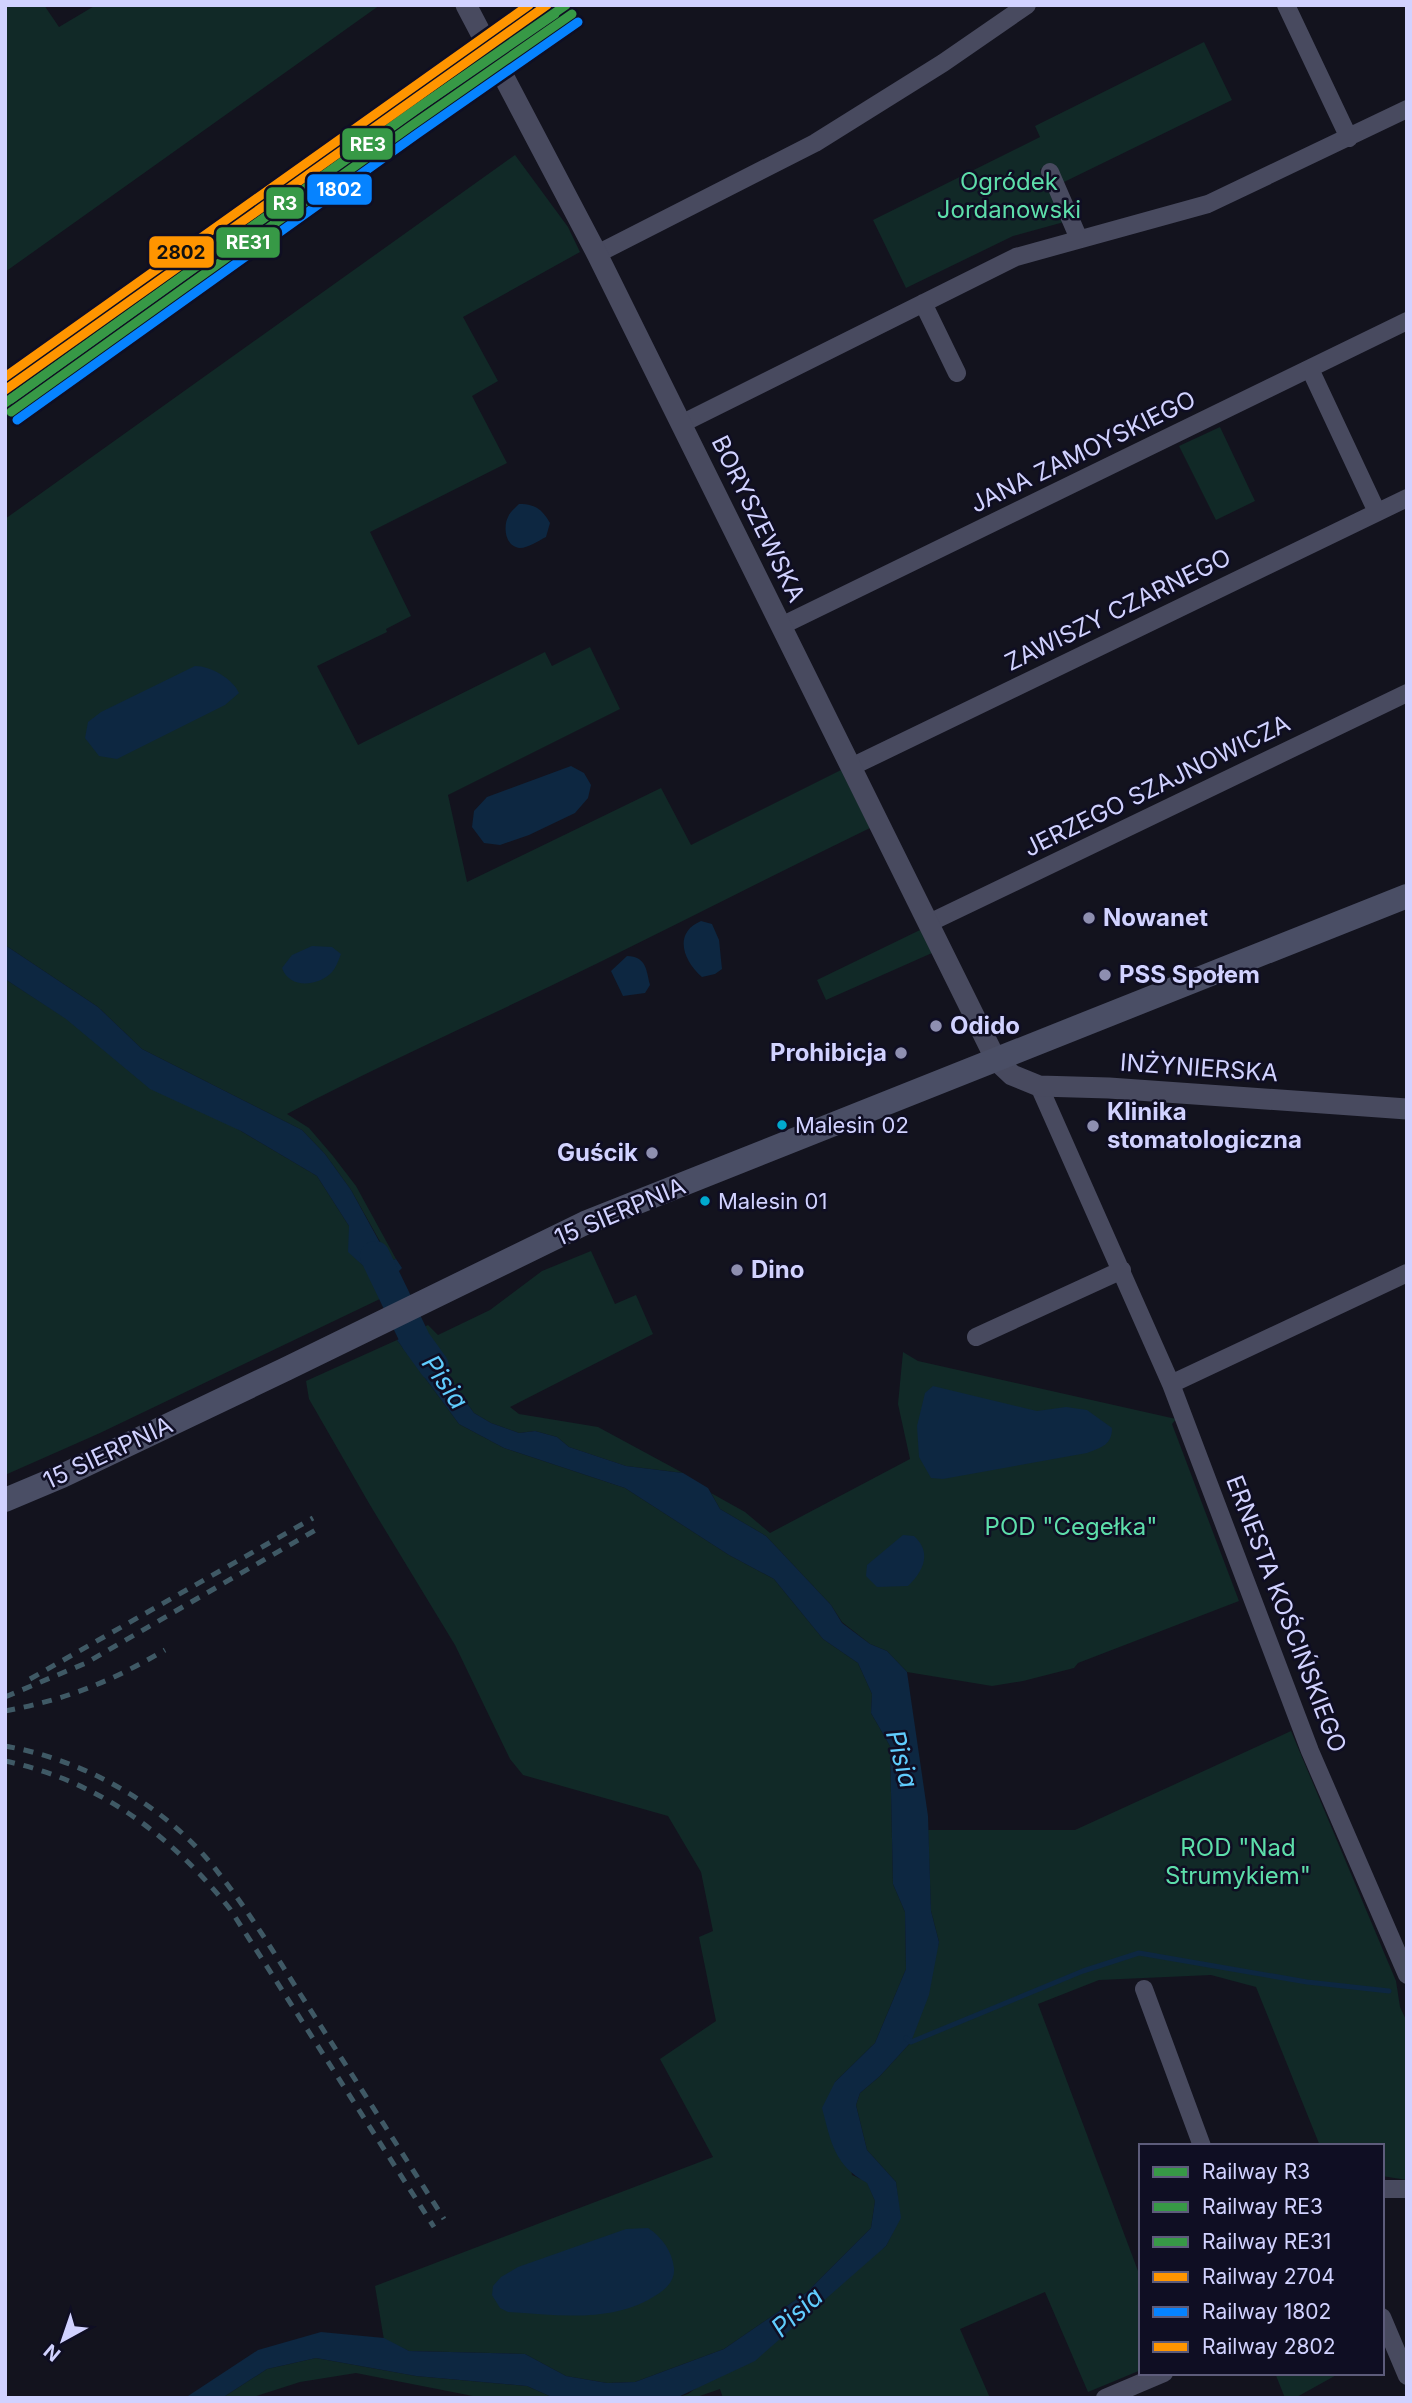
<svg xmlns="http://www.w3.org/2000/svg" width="1412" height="2403" font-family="Inter,sans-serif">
  <rect width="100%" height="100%" fill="#13131e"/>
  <path fill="#112927" d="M 5,5 L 44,5 L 59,27 L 96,5 L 380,5 L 5,272 Z
    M 1204,42 L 1232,100 L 1062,183 L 1053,164 L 1040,169 L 1064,222 L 1013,236 L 906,288 L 873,220 L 1040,137 L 1035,126 Z
    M 515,155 L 568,227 L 580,252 L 463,317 L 498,381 L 472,396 L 507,463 L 370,532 L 411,616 L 386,629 L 387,632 L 317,666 L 358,745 L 545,652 L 552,666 L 590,647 L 620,709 L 448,795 L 467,882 L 661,788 L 691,845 L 841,770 L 870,828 C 779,872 689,918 598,963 C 495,1014 389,1060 287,1114 L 309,1128 L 333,1156 L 356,1186 L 396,1259 L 391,1261 L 351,1190 L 325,1154 L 302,1130 L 142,1049 L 98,1007 L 5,945 L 5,519 Z
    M 1220,427 L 1255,501 L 1216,520 L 1179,446 Z
    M 920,930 L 932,953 L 826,1000 L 817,980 Z
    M 5,979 L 241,1131 L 317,1176 L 349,1226 L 349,1252 L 369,1271 L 382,1298 L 100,1433 L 5,1475 Z
    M 591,1251 L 615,1304 L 636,1295 L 653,1334 L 510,1407 L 519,1414 L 598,1427 L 683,1473 L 626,1466 L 569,1447 L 557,1437 L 535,1431 L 519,1433 L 491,1423 L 474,1413 L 444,1371 L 424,1327 L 428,1325 L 438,1335 L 490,1310 L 542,1271 Z
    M 397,1340 L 459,1424 L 504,1448 L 625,1488 L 729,1555 L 774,1579 L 823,1639 L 858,1663 L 872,1694 L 871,1713 L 890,1746 L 893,1884 L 905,1912 L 906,1969 L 875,2043 L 835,2082 L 852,2175 L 867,2182 L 875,2201 L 871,2228 L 807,2292 L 724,2349 L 635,2382 L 607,2383 L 566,2376 L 525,2354 L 409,2351 L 384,2340 L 375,2286 L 713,2157 L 660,2059 L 716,2021 L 699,1937 L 713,1931 L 701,1872 L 668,1816 L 523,1775 L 510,1759 L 455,1645 L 370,1505 L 309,1399 L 306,1381 Z
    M 903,1352 L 918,1361 L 1176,1419 L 1172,1424 L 1239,1601 L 1078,1663 L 1074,1668 L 1023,1681 L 992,1686 L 907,1672 L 887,1651 L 870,1644 L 842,1622 L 831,1605 L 766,1536 L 720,1509 L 711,1493 L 745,1512 L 770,1533 L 910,1459 L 898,1404 Z
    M 1291,1731 L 1396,1981 L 1400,2007 L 1407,2022 L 1407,2180 L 1382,2176 L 1382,2146 L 1320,2146 L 1256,1987 L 1211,1975 L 1099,1980 L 1038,2004 L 1141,2279 L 1141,2370 L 1088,2392 L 1045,2292 L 960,2329 L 990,2398 L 723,2398 L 720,2389 L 694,2398 L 676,2398 L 688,2394 L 886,2246 L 900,2218 L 896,2182 L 867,2150 L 856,2105 L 860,2093 L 880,2076 L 911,2042 L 939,1942 L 931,1911 L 928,1830 L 1075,1830 Z
    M 316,2358 L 416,2376 L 527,2386 L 554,2398 L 483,2398 L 356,2373 L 300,2382 L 250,2398 L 222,2398 L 267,2369 Z
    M 1275,2373 L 1340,2373 L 1295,2398 L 1285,2398 Z"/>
  <path fill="#0d2741" d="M 519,504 C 535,504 542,509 550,523 L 546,537 C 538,541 528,548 520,548 C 505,547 503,527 508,517 C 510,512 515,508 519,504 Z
    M 195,666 C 211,666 233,679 239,693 L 225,705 L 117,759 L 99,756 L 85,738 L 88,722 L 101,712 Z
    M 571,766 L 584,773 L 591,785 L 588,798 L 575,813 L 529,835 L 500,845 L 484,843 L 472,827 L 474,811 L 487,797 Z
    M 701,921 L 712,924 L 719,940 L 722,969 L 715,974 L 702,977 C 683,960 673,933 701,921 Z
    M 5,945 L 98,1007 L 142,1049 L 302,1130 L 325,1154 L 351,1190 L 390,1261 L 396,1259 L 402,1268 L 397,1273 L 404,1288 L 382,1298 L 369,1271 L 348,1252 L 349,1226 L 317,1176 L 241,1131 L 150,1089 L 66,1019 L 5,979 Z
    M 312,946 L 332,947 L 341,954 C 338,961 336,969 330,974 C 315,987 289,988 282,968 L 292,955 Z
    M 627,956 C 646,957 646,968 650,985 L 645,993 L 623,996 L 611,971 Z
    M 424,1327 L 444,1371 L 474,1413 L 491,1423 L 519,1433 L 535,1431 L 557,1437 L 569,1447 L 626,1466 L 683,1473 L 708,1488 L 720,1509 L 766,1536 L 831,1605 L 842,1623 L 870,1644 L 887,1651 L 907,1672 L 928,1816 L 931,1911 L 939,1942 L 929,1995 L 911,2042 L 880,2076 L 860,2093 L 856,2105 L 867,2150 L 896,2182 L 901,2218 L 886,2246 L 755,2361 L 676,2398 L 554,2398 L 527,2386 L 416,2376 L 316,2358 L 267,2369 L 222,2398 L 185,2398 L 258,2350 L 321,2332 L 384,2338 L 409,2351 L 525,2354 L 566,2376 L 607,2383 L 635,2382 L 724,2349 L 807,2292 L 871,2228 L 875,2201 L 867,2183 C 834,2165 831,2142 822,2108 L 835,2082 L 875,2043 L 906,1969 L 905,1912 L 893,1884 L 890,1746 L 871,1713 L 872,1694 L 858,1663 L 823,1639 L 774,1579 L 729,1555 L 625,1488 L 504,1448 L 459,1424 L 397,1340 Z
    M 933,1386 L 1037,1411 L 1066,1407 L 1087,1410 L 1112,1428 C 1112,1445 1102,1447 1087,1453 L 943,1479 L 931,1478 L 919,1457 L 917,1426 L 925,1393 Z
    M 903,1535 L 914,1536 C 932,1552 924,1571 908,1586 L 877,1587 L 866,1576 L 867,1565 Z
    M 648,2228 C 662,2237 672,2251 674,2268 C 675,2280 667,2288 658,2294 C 613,2324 558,2315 508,2312 L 500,2308 L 492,2295 L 493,2286 L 501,2277 L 518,2267 L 626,2229 Z"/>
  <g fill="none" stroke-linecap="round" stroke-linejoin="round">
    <path stroke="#0d2741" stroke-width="5" d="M 906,2038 L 911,2042 L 1083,1971 L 1139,1953 L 1307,1982 L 1389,1991"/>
    <path stroke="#0d2741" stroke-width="30" d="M 375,1256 L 416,1341 L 434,1366"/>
    <path stroke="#484a5f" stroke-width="18" d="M 1286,5 L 1349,138
      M 1050,172 L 1079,239
      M 597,254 L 815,143 L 943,63 L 1027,5
      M 923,303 L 957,373
      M 1310,369 L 1377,512
      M 681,424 L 1016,257 L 1208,204 L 1407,109
      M 781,626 L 1407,321
      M 851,767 L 1407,498
      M 929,923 L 1407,693
      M 1039,1086 L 1171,1384 L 1310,1751 L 1407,1975
      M 976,1337 L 1122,1270
      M 1171,1384 L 1407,1273
      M 1144,1989 L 1202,2146
      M 1382,2189 L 1407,2189
      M 1382,2317 L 1407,2376
      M 1105,2398 L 1164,2373"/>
    <path stroke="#484a5f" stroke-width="21" d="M 466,5 L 597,254 L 996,1060 L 1012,1075 L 1039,1086 L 1109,1088 L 1407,1109"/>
    <path stroke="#4a4e65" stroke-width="24" d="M 5,1500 L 62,1476 L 286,1369 L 585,1223 L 1407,896"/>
    <path stroke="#3f5965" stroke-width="5" stroke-dasharray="10 9" stroke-linecap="butt" d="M 30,1679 L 313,1518
      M 5,1697 L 86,1663 L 319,1528
      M 5,1711 C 68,1699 110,1682 165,1650
      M 5,1746 C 85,1760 167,1806 217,1871 C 253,1916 283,1968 315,2017 C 358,2084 401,2151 444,2219
      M 5,1761 C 99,1781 171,1835 230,1909 L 434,2227"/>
    <g stroke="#0f0e23" stroke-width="14">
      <path id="rail-1" d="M 5,403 L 405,117 L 566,5"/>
    </g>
    <g stroke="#0f0e23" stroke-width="14">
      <path id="rail-2" d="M 11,399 L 424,104 L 555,14"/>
    </g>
    <g stroke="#0f0e23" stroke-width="14">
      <path id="rail-3" d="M 11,412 L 411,126 L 572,14"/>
    </g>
    <g stroke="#0f0e23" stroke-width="14">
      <path id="rail-4" d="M 5,390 L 547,5"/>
    </g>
    <g stroke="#0f0e23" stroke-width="14">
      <path id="rail-5" d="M 17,420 L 417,134 L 578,22"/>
    </g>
    <g stroke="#0f0e23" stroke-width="14">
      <path id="rail-6" d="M 5,377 L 529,5"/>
    </g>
    <use href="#rail-1" stroke="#379946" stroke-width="9"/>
    <use href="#rail-2" stroke="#379946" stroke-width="9"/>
    <use href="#rail-3" stroke="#379946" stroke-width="9"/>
    <use href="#rail-4" stroke="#ff9500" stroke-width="9"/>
    <use href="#rail-5" stroke="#0683ff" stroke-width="9"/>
    <use href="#rail-6" stroke="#ff9500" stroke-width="9"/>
  </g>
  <g fill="#8e8fb0" stroke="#0f0e23" stroke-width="2.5">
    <circle cx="1089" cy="918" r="7"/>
    <circle cx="1105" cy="975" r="7"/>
    <circle cx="936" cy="1026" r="7"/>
    <circle cx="901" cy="1053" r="7"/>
    <circle cx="1093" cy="1126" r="7"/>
    <circle cx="652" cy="1153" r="7"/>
    <circle cx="737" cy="1270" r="7"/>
  </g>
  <g fill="#00a9ce" stroke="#0f0e23" stroke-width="2.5">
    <circle cx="782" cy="1125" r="6"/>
    <circle cx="705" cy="1201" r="6"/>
  </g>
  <g text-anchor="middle" stroke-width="5" stroke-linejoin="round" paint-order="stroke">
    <g font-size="22" fill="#d1d2ff" stroke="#0f0e23" text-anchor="start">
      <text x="795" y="1133">Malesin 02</text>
      <text x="718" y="1209">Malesin 01</text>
    </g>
    <g font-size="24" fill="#5ddeaa" stroke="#0f0e23">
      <text x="1009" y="190">Ogródek<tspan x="1009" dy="28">Jordanowski</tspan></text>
      <text x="1071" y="1535">POD "Cegełka"</text>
      <text x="1238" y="1856">ROD "Nad<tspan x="1238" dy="28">Strumykiem"</tspan></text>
    </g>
    <g font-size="24" fill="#d1d2ff" stroke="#0f0e23">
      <text transform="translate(1083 452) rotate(-26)" y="8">JANA ZAMOYSKIEGO</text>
      <text transform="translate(758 519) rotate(64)" y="8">BORYSZEWSKA</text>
      <text transform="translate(1118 610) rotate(-26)" y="8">ZAWISZY CZARNEGO</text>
      <text transform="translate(1157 786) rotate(-26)" y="8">JERZEGO SZAJNOWICZA</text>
      <text transform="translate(1199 1068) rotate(4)" y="8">INŻYNIERSKA</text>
      <text transform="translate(620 1212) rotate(-23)" y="8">15 SIERPNIA</text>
      <text transform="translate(108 1453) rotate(-25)" y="8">15 SIERPNIA</text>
      <text transform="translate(1286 1614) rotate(69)" y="8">ERNESTA KOŚCIŃSKIEGO</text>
    </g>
    <g font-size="24" font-weight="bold" fill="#d1d2ff" stroke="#0f0e23" text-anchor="start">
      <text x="1103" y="926">Nowanet</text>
      <text x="1119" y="983">PSS Społem</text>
      <text x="950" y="1034">Odido</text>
      <text x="887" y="1061" text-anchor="end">Prohibicja</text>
      <text x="1107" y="1120">Klinika<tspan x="1107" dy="28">stomatologiczna</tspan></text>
      <text x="638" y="1161" text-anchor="end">Guścik</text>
      <text x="751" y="1278">Dino</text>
    </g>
    <g font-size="26" font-style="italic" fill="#60ccfd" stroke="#0f0e23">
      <text transform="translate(445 1382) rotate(55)" y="9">Pisia</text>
      <text transform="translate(902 1759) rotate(75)" y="9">Pisia</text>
      <text transform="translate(797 2312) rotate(-42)" y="9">Pisia</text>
    </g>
  </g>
  <g stroke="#0f0e23" stroke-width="2.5">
    <rect x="341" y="127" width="53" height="34" rx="7" fill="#379946"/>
    <rect x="306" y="173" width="67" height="33" rx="7" fill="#0683ff"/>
    <rect x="265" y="186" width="40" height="34" rx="7" fill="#379946"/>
    <rect x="215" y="226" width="66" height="33" rx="7" fill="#379946"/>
    <rect x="148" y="235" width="67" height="34" rx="7" fill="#ff9500"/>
  </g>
  <g font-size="19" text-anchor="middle" font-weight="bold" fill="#fff">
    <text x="368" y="151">RE3</text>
    <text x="339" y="196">1802</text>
    <text x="285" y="210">R3</text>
    <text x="248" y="249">RE31</text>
  </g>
  <g font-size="19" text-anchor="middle" font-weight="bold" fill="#111">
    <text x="181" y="259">2802</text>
  </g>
  <rect width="1412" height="2403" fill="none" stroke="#d1d2ff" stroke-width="14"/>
  <rect x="1139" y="2144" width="245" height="231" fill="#0f0e23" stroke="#5d5c7b" stroke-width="2"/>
  <rect x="1153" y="2167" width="35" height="10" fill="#379946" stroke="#5d5c7b" stroke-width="2"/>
  <text x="1202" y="2179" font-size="21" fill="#d1d2ff">Railway R3</text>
  <rect x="1153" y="2202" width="35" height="10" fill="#379946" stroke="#5d5c7b" stroke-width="2"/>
  <text x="1202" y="2214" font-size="21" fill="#d1d2ff">Railway RE3</text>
  <rect x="1153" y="2237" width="35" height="10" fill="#379946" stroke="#5d5c7b" stroke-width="2"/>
  <text x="1202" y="2249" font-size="21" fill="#d1d2ff">Railway RE31</text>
  <rect x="1153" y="2272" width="35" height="10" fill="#ff9500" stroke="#5d5c7b" stroke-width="2"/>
  <text x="1202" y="2284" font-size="21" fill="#d1d2ff">Railway 2704</text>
  <rect x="1153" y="2307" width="35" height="10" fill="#0683ff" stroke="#5d5c7b" stroke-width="2"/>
  <text x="1202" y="2319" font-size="21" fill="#d1d2ff">Railway 1802</text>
  <rect x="1153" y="2342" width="35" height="10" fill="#ff9500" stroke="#5d5c7b" stroke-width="2"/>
  <text x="1202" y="2354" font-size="21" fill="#d1d2ff">Railway 2802</text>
  <g transform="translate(63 2340) rotate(220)" stroke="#0f0e23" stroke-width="5" paint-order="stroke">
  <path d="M0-5L12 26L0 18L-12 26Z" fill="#d1d2ff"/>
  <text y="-10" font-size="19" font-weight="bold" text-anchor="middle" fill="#d1d2ff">N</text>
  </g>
</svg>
